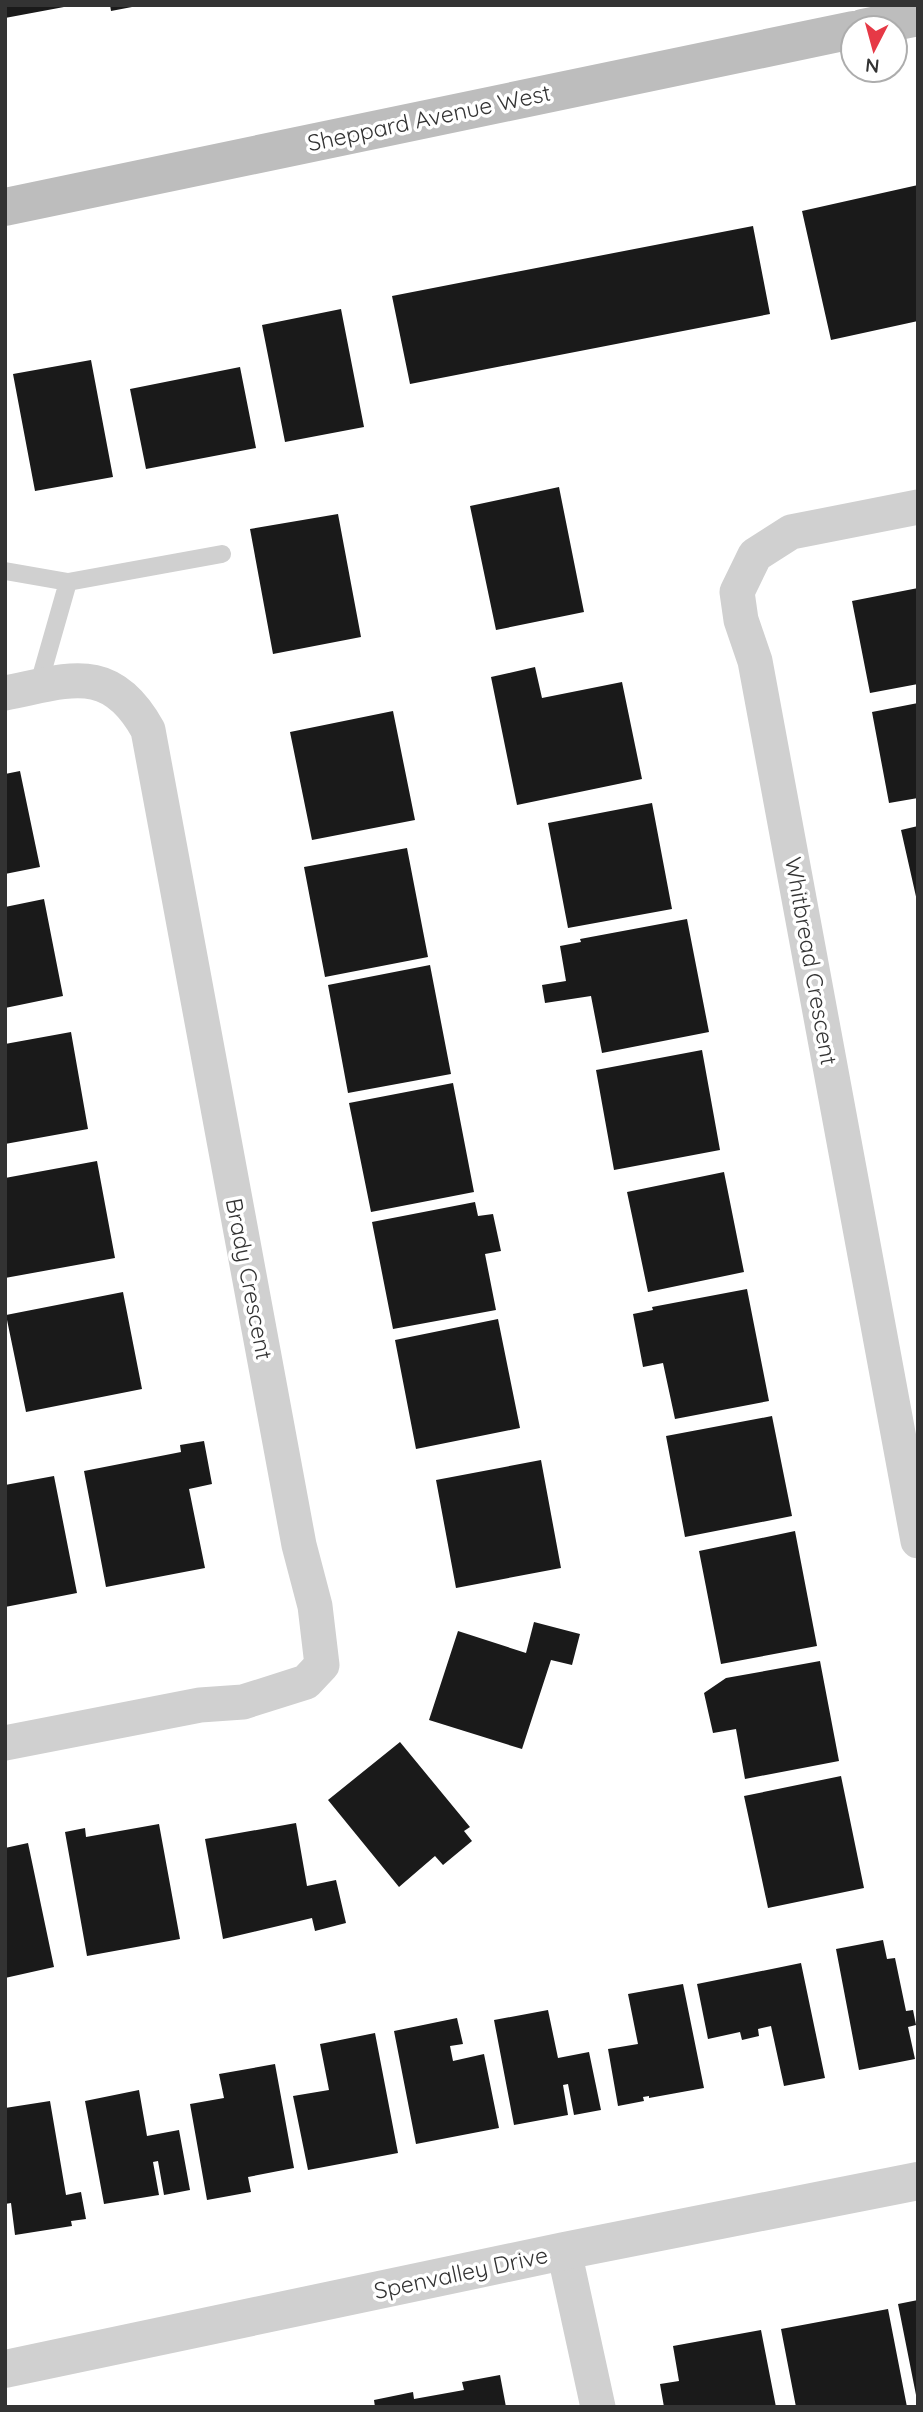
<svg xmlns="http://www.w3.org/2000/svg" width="923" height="2412" font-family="Quicksand,sans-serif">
  <rect width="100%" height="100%" fill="#fff"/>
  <path fill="#1a1a1a" d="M 5,5 L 64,5 L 64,7 L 5,18 Z
    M 110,5 L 132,5 L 132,7 L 111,11 Z
    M 918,185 L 918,321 L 831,340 L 802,211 Z
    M 753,226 L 770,314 L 410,384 L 392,296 Z
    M 341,309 L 364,427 L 285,442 L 262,325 Z
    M 91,360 L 113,477 L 35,491 L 13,374 Z
    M 240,367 L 256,448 L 146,469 L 130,389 Z
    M 559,487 L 584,612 L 496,630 L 470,506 Z
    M 338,514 L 361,637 L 273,654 L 250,529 Z
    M 918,588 L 918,684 L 870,693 L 852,601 Z
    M 535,667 L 542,698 L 622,682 L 642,779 L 517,805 L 491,677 Z
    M 918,703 L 918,798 L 889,803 L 872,712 Z
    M 393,711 L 415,820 L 312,840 L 290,732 Z
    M 20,771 L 40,867 L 5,874 L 5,774 Z
    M 652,803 L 672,909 L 568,928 L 548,823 Z
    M 918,826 L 918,901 L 917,901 L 901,830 Z
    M 407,848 L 428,957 L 325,977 L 304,867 Z
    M 44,899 L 63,996 L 5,1008 L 5,907 Z
    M 687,919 L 709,1032 L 602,1053 L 591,996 L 545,1003 L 542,985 L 566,981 L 560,946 L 581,942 L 580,939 Z
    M 430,965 L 451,1074 L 348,1093 L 328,985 Z
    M 71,1032 L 88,1129 L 5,1144 L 5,1044 Z
    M 702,1050 L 720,1150 L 614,1170 L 596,1070 Z
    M 453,1083 L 474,1192 L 371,1212 L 349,1103 Z
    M 97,1161 L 115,1258 L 5,1278 L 5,1178 Z
    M 724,1172 L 744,1272 L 648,1292 L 627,1192 Z
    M 475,1202 L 478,1216 L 493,1214 L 501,1251 L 485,1254 L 496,1310 L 393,1329 L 372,1222 Z
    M 747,1289 L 769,1401 L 675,1419 L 663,1363 L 643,1367 L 633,1314 L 653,1310 L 652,1307 Z
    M 123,1292 L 142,1389 L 26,1412 L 6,1315 Z
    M 498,1319 L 520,1428 L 416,1449 L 395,1340 Z
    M 772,1416 L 792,1516 L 685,1537 L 666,1436 Z
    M 204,1441 L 212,1484 L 189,1489 L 205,1568 L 106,1587 L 84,1471 L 181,1452 L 180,1445 Z
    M 541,1460 L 561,1568 L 456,1588 L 436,1480 Z
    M 54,1476 L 77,1593 L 5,1607 L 5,1485 Z
    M 795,1531 L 817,1646 L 721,1664 L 699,1551 Z
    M 534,1622 L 580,1634 L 572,1665 L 551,1660 L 522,1749 L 429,1720 L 458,1631 L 526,1653 Z
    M 820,1661 L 839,1761 L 745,1779 L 736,1729 L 713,1733 L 704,1693 L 726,1678 Z
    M 400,1742 L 470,1827 L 464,1831 L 472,1841 L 443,1865 L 435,1856 L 399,1887 L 328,1800 Z
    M 841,1776 L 864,1888 L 768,1908 L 744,1796 Z
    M 296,1823 L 307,1886 L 336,1880 L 346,1923 L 315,1931 L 312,1918 L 223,1939 L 205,1839 Z
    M 159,1824 L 180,1939 L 87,1956 L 65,1832 L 85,1828 L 86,1837 Z
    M 28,1843 L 54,1967 L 5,1978 L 7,1857 L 5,1848 Z
    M 883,1940 L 887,1959 L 895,1958 L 906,2011 L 913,2010 L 916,2025 L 908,2027 L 915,2059 L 859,2070 L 836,1949 Z
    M 801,1963 L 825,2078 L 784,2086 L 771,2026 L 758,2029 L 759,2036 L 742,2040 L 740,2032 L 708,2039 L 697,1984 Z
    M 683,1984 L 704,2088 L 649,2098 L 649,2096 L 643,2097 L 644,2101 L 618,2106 L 608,2049 L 638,2044 L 628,1994 Z
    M 548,2010 L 558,2058 L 589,2052 L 601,2110 L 574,2115 L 568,2084 L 563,2085 L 568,2115 L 514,2125 L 494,2020 Z
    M 457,2018 L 463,2044 L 450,2046 L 453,2061 L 484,2054 L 499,2128 L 416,2144 L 394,2031 Z
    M 375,2033 L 398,2153 L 308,2170 L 293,2096 L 329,2090 L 320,2044 Z
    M 275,2064 L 294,2168 L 248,2177 L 251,2192 L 207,2200 L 190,2104 L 224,2098 L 219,2074 Z
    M 139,2090 L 147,2136 L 179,2130 L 190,2190 L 164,2195 L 158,2161 L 153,2162 L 159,2195 L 104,2204 L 85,2101 Z
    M 50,2101 L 66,2195 L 81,2192 L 86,2219 L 71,2221 L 72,2226 L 15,2235 L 11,2203 L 5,2204 L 5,2189 L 7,2188 L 5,2108 Z
    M 918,2300 L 918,2395 L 916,2395 L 898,2304 Z
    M 888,2309 L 907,2407 L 796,2407 L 781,2329 Z
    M 761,2330 L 776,2407 L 664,2407 L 660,2384 L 679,2381 L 673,2346 Z
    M 500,2375 L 506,2407 L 375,2407 L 374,2400 L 413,2392 L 414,2399 L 464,2390 L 462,2382 Z"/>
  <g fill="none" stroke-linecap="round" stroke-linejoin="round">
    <path stroke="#d0d0d0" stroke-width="18" d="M 5,571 L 68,582 L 222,554
      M 38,687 L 68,582"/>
    <path stroke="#d0d0d0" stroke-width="35" d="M 918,507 L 791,532 L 755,555 L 737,592 L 741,620 L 755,661 L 918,1541
      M 5,693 C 68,681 110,661 148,730 L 299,1545 L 315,1606 L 322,1665 L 306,1682 L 243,1702 L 200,1705 L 5,1743
      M 564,2251 L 598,2407"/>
    <path stroke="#d0d0d0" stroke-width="38" d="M 5,2369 L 564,2251 L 918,2181"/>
    <path stroke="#bdbdbd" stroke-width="38" d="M 863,28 L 918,17
      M 5,207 L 853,30"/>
  </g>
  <g text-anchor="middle" stroke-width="7" stroke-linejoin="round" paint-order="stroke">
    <g font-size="23" fill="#333" stroke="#fff">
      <text transform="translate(429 118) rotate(-12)" y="8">Sheppard Avenue West</text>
      <text transform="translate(811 961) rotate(80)" y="8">Whitbread Crescent</text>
      <text transform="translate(249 1279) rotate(79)" y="8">Brady Crescent</text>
      <text transform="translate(461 2273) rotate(-12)" y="8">Spenvalley Drive</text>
    </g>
  </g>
  <rect width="923" height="2412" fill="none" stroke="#333333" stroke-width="14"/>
  <g transform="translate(874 49) rotate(186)"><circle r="33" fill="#ffffff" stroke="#adadad" stroke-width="2"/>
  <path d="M0-5L12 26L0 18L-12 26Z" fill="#e63946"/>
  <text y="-10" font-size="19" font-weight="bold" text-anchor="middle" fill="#333333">N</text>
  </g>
</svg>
